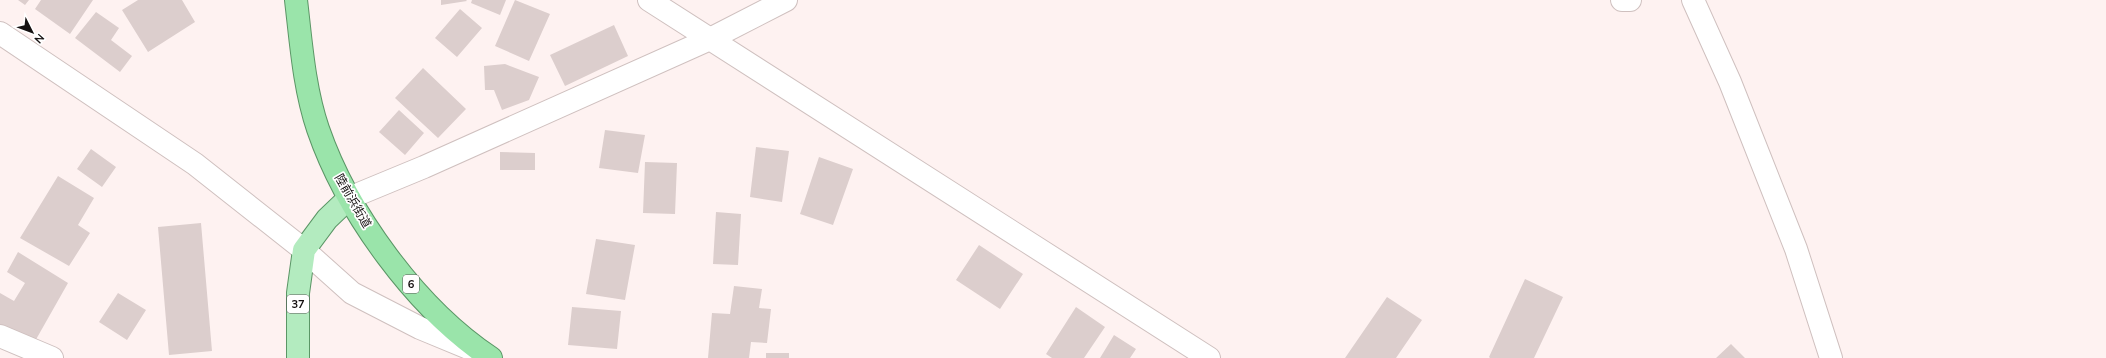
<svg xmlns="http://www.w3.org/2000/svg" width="2106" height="358" font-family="Mulish,'Noto Sans JP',sans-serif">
  <rect width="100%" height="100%" fill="#fef2f1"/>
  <path fill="#dccecd" d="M 18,0 L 29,0 L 25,5 Z
    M 41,0 L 93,0 L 70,34 L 35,9 Z
    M 138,0 L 182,0 L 195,22 L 148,52 L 122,10 Z
    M 441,0 L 466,0 L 467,1 L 441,5 Z
    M 472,0 L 506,0 L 500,15 L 471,3 Z
    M 515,0 L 550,14 L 529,61 L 495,46 Z
    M 460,9 L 482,28 L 457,57 L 435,38 Z
    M 96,12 L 119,28 L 111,40 L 132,56 L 120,72 L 75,38 Z
    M 614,25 L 628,56 L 565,86 L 550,55 Z
    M 505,64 L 539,77 L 529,100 L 502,110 L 494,90 L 485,90 L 484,66 Z
    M 423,68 L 466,109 L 438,138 L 395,98 Z
    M 399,110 L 424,133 L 405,155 L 379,132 Z
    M 605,130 L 645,135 L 638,173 L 599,168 Z
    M 756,147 L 789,151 L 782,202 L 750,197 Z
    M 91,149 L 116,167 L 102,187 L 77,169 Z
    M 500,152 L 535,153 L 535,170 L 500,170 Z
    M 819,157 L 853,169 L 833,225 L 800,214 Z
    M 645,162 L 677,163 L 675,214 L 643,213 Z
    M 58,176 L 94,198 L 78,225 L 90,233 L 69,266 L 20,238 Z
    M 716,212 L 741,214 L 738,265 L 713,264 Z
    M 201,223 L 212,351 L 169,355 L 158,227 Z
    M 596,239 L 635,245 L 625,300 L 586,294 Z
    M 979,245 L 1023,274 L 1000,309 L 956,280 Z
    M 18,252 L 68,283 L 34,343 L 0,324 L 0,293 L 14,301 L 25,283 L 7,272 Z
    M 1525,279 L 1563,297 L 1534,358 L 1490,358 L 1489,357 Z
    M 734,286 L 762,289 L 759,308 L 771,309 L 767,343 L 751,342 L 749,358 L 708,358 L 712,313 L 730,314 Z
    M 118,293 L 146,310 L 127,340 L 99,322 Z
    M 1387,297 L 1422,320 L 1396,358 L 1345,358 Z
    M 572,307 L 621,311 L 617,349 L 568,345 Z
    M 1076,307 L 1105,327 L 1084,358 L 1052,358 L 1046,354 Z
    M 1114,335 L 1136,349 L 1130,358 L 1100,358 Z
    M 1731,344 L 1745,358 L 1716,358 Z
    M 766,353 L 789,353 L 789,358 L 766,358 Z"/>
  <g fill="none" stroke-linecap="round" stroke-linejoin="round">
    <g stroke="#cfc0bf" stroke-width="24">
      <path id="minor" d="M 649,0 L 1209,358
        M 1622,0 L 1630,0
        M 1693,0 L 1730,82 L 1796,249 L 1831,358
        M 349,198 L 424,167 L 710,39
        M 0,336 L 52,358"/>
    </g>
    <g stroke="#cfc0bf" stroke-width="24">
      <path id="tertiary" d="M 0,33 L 195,164 L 304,250 L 352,293 L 420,328 L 478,352
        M 710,39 L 786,0"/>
    </g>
    <g stroke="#5b9666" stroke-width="24">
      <path id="primary" d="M 298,358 L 298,293 L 304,250 L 327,219 L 349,198"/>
    </g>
    <g stroke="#5b9666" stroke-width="24">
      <path id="trunk" d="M 296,0 C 301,42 304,88 318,129 C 347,213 416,308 491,358"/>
    </g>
    <use href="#minor" stroke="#fff" stroke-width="22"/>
    <use href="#tertiary" stroke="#fff" stroke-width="22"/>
    <use href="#primary" stroke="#b3ebbf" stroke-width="22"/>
    <use href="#trunk" stroke="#9ae4aa" stroke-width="22"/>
  </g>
  <g text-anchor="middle" stroke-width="3.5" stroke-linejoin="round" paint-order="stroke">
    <g fill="#fff" stroke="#5b5858" stroke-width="1">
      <rect x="403" y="275" width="16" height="18" rx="3"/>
      <rect x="287" y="295" width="22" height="18" rx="3"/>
    </g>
    <g font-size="11" font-weight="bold" fill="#151010">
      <text x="411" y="288">6</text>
      <text x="298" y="308">37</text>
    </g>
    <g font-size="12" fill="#151010" stroke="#fff">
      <text transform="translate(353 201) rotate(60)" y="4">陸前浜街道</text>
    </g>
  </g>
  <g transform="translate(32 32) rotate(132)" stroke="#ffffff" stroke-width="3" paint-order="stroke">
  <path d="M0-3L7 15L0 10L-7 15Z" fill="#151010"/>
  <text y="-6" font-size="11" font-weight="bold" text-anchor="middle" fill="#151010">N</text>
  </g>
</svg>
